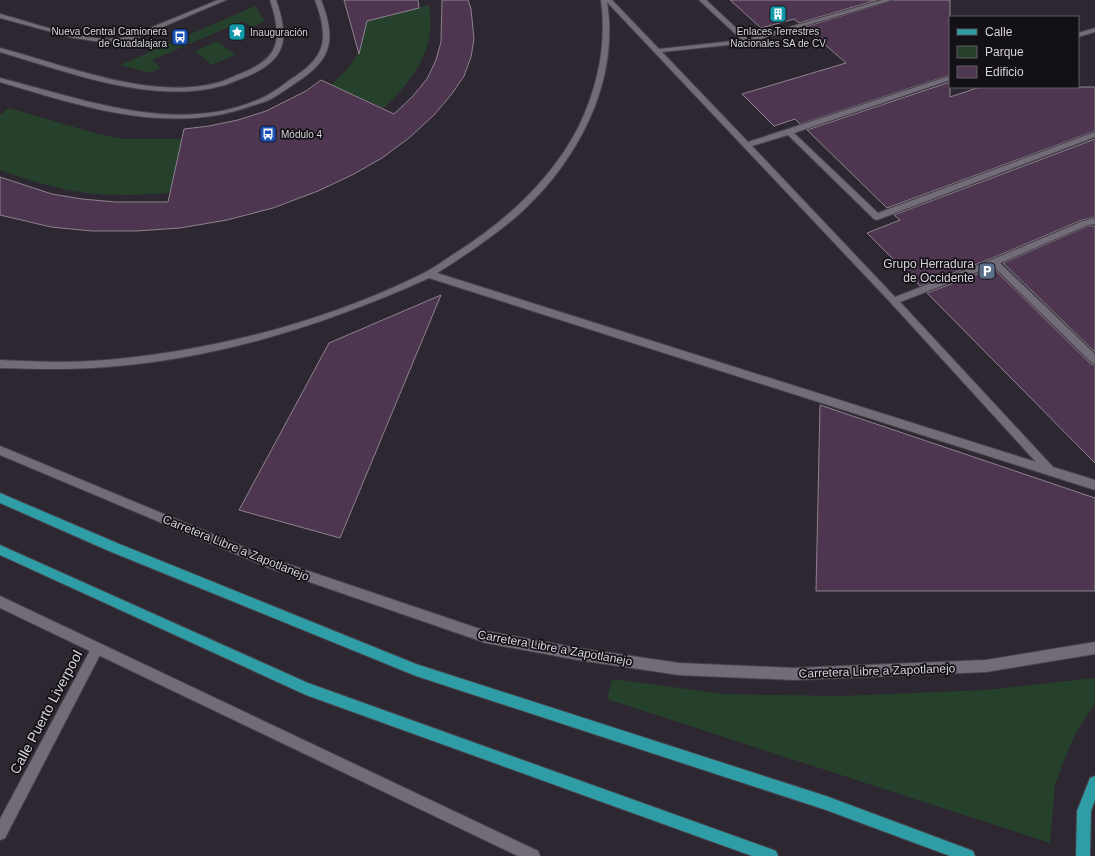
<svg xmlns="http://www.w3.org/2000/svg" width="1095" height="856" font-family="Helvetica,sans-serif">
  <rect width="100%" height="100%" fill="#2d2731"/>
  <path fill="#26412b" d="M 429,5 C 430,13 431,22 430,30 C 427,63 406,86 384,108 L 331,85 C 352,66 364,52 364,22 Z
    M 255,6 L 265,21 L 252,27 L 243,21 L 152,60 L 161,68 L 150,73 L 120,65 Z
    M 218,41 L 235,55 L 212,65 L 195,51 Z
    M 9,108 L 98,134 L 124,139 L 182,139 L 170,193 C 142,195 114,196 87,193 C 57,189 28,180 0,170 L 0,115 Z
    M 1095,678 L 1095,703 L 1074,736 L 1055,784 L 1050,843 L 607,699 L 612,679 L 725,694 L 840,696 L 986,690 Z"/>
  <path fill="#4f3650" stroke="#8d828d" d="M 344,0 L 418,0 L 419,8 L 367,21 L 359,54 Z
    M 442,0 L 468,0 L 471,9 L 474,39 L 471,57 L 464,76 L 451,95 L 434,115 L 409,138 L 382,158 L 352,175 L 318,191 L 273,208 L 227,220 L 180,228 L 136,231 L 92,231 L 51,227 L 0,215 L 0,177 L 52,194 L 82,199 L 116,202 L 168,202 L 184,129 L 209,126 L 238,120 L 266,111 L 306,91 L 321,80 L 394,114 L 412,97 L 427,79 L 436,60 L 441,42 Z
    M 730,0 L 877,0 L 799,23 L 794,19 L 761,28 Z
    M 893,0 L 950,0 L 950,75 L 800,124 L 795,119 L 774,126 L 742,94 L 846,63 L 805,27 Z
    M 950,82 L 950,97 L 980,87 L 1095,87 L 1095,131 L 887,208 L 807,130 Z
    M 1095,139 L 1095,217 L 1082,220 L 990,259 L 920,286 L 867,233 L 900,220 L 894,215 Z
    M 1088,226 L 1095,226 L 1095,352 L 1003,263 Z
    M 993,268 L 1091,364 L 1095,365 L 1095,463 L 927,293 Z
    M 441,295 L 340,538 L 239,510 L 329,343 Z
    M 820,405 L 1095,498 L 1095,591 L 816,591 Z"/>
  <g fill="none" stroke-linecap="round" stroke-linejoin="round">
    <g stroke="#47424b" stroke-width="2">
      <path id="service" d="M 218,0 L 226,0 L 132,40 L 114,44 L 74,38 L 0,18 L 0,14 C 39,24 88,45 128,37 Z
        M 601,0 L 612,0 L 659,49 L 742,40 L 699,0 L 706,0 L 748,39 L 882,0 L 892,0 L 747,43 L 662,52 L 748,142 L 950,76 L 950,80 L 794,133 L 878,213 L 1095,132 L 1095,137 L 877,220 L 874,219 L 788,135 L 752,146 L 895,297 L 991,260 L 1083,221 L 1095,218 L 1095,224 L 1088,225 L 1000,263 L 1095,354 L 1095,364 L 1092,363 L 993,266 L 900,302 L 1053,467 L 1095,480 L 1095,490 L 429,278 C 327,324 219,359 106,367 C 71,370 36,369 0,368 L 0,360 C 36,362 71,363 106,360 C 213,351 328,321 424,273 C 435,267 446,259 457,252 C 507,220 552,179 579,126 C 598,86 607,44 601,0 ZM 607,2 L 891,303 L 1036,462 L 437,273 C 464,256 491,238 516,217 C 576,164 620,84 607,2 Z
        M 1095,28 L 1095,32 L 1078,37 L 1078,33 Z"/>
    </g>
    <g stroke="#47424b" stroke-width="2">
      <path id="minor" d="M 97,643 L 101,645 L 103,649 L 101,653 L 5,838 L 0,840 L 0,819 L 93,645 Z"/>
    </g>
    <g stroke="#47424b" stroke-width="2">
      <path id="tertiary" d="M 270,0 L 276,0 C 289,37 288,59 248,76 C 240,79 233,82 225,85 C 154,106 68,72 0,52 L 0,48 C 65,65 156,103 223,81 C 229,79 236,75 242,73 C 282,57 282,37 270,0 Z
        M 315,0 L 321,0 C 336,38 333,59 297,82 C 288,88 280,94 271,99 C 265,102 258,104 251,106 C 169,136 80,106 0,82 L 0,78 C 84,99 181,138 266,96 C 275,91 283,85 291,79 C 327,57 329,38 315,0 Z"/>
    </g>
    <g stroke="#47424b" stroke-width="2">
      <path id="secondary" d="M 0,446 L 270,558 L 486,631 L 578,648 L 679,663 L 794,668 L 986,660 L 1095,642 L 1095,654 L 986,672 L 794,680 L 679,675 L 578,660 L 486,643 L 269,568 L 0,455 Z
        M 0,596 L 538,851 L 540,856 L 518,856 L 0,608 Z"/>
    </g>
    <g stroke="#47424b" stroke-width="2">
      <path id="primary" d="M 0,493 L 117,543 L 416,664 L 826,796 L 968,849 L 973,851 L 975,856 L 950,856 L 826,810 L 416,676 L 109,551 L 0,503 Z
        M 0,545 L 308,683 L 771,849 L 776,851 L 778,856 L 752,856 L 306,695 L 0,555 Z
        M 1095,776 L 1095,800 L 1091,811 L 1090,856 L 1076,856 L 1077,811 L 1090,778 Z"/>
    </g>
    <use href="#service" fill="#726b78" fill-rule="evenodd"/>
    <use href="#minor" fill="#726b78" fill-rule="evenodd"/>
    <use href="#tertiary" fill="#726b78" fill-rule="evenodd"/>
    <use href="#secondary" fill="#726b78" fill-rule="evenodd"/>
    <use href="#primary" fill="#2e9da6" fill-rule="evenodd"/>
  </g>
  <defs>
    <g id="building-square" transform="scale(0.9)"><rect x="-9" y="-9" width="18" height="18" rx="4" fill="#0f9aa8" stroke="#131115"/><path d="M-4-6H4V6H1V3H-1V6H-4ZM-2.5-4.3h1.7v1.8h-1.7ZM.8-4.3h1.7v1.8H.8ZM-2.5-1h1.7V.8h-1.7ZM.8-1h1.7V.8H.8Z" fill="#fff"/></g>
    <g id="sight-square" transform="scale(0.9)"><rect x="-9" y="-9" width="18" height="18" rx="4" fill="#0f9aa8" stroke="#131115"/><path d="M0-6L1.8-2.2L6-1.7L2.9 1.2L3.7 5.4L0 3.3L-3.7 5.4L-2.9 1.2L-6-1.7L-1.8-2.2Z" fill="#fff"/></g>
    <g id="bus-square" transform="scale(0.9)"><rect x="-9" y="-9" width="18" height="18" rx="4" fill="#1a4fb4" stroke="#131115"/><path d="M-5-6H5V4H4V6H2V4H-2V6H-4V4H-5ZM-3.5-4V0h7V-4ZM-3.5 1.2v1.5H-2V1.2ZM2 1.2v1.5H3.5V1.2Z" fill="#fff"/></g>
    <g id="parking-square" transform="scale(0.9)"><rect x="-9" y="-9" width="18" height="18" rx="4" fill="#5c6f8a" stroke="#131115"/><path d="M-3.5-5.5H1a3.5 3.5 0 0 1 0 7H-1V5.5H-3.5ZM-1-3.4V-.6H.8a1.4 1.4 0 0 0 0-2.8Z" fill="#fff"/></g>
  </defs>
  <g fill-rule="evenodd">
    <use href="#building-square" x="778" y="14"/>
    <use href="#sight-square" x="237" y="32"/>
    <use href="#bus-square" x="180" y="37"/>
    <use href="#bus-square" x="268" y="134"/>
    <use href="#parking-square" x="987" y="271"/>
  </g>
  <g text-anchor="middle" stroke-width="3.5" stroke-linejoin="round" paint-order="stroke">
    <g font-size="10" fill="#d6d2d9" stroke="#131115" text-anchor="start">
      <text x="167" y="35" text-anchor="end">Nueva Central Camionera<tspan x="167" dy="12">de Guadalajara</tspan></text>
      <text x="778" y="35" text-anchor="middle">Enlaces Terrestres<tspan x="778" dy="12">Nacionales SA de CV</tspan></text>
      <text x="250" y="36">Inauguración</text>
      <text x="281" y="138">Módulo 4</text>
    </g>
    <g font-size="12" fill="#d6d2d9" stroke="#131115" text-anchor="end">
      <text x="974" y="268">Grupo Herradura<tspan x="974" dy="14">de Occidente</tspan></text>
    </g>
    <g font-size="12" fill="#d6d2d9" stroke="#131115">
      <text transform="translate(236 548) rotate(22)" y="4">Carretera Libre a Zapotlanejo</text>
      <text transform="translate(555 648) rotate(10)" y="4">Carretera Libre a Zapotlanejo</text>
      <text transform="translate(877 671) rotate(-2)" y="4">Carretera Libre a Zapotlanejo</text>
    </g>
    <g font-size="14" fill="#d6d2d9" stroke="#131115">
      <text transform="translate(46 712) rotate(-62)" y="5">Calle Puerto Liverpool</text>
    </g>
  </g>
  <rect x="949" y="16" width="130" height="72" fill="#131115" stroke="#615e63"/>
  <rect x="957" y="29" width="20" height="6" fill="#2e9da6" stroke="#615e63"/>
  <text x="985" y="36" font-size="12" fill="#d6d2d9">Calle</text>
  <rect x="957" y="46" width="20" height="12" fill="#26412b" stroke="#615e63"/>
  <text x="985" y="56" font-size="12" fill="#d6d2d9">Parque</text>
  <rect x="957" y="66" width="20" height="12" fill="#4f3650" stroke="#615e63"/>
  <text x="985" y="76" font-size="12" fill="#d6d2d9">Edificio</text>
</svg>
